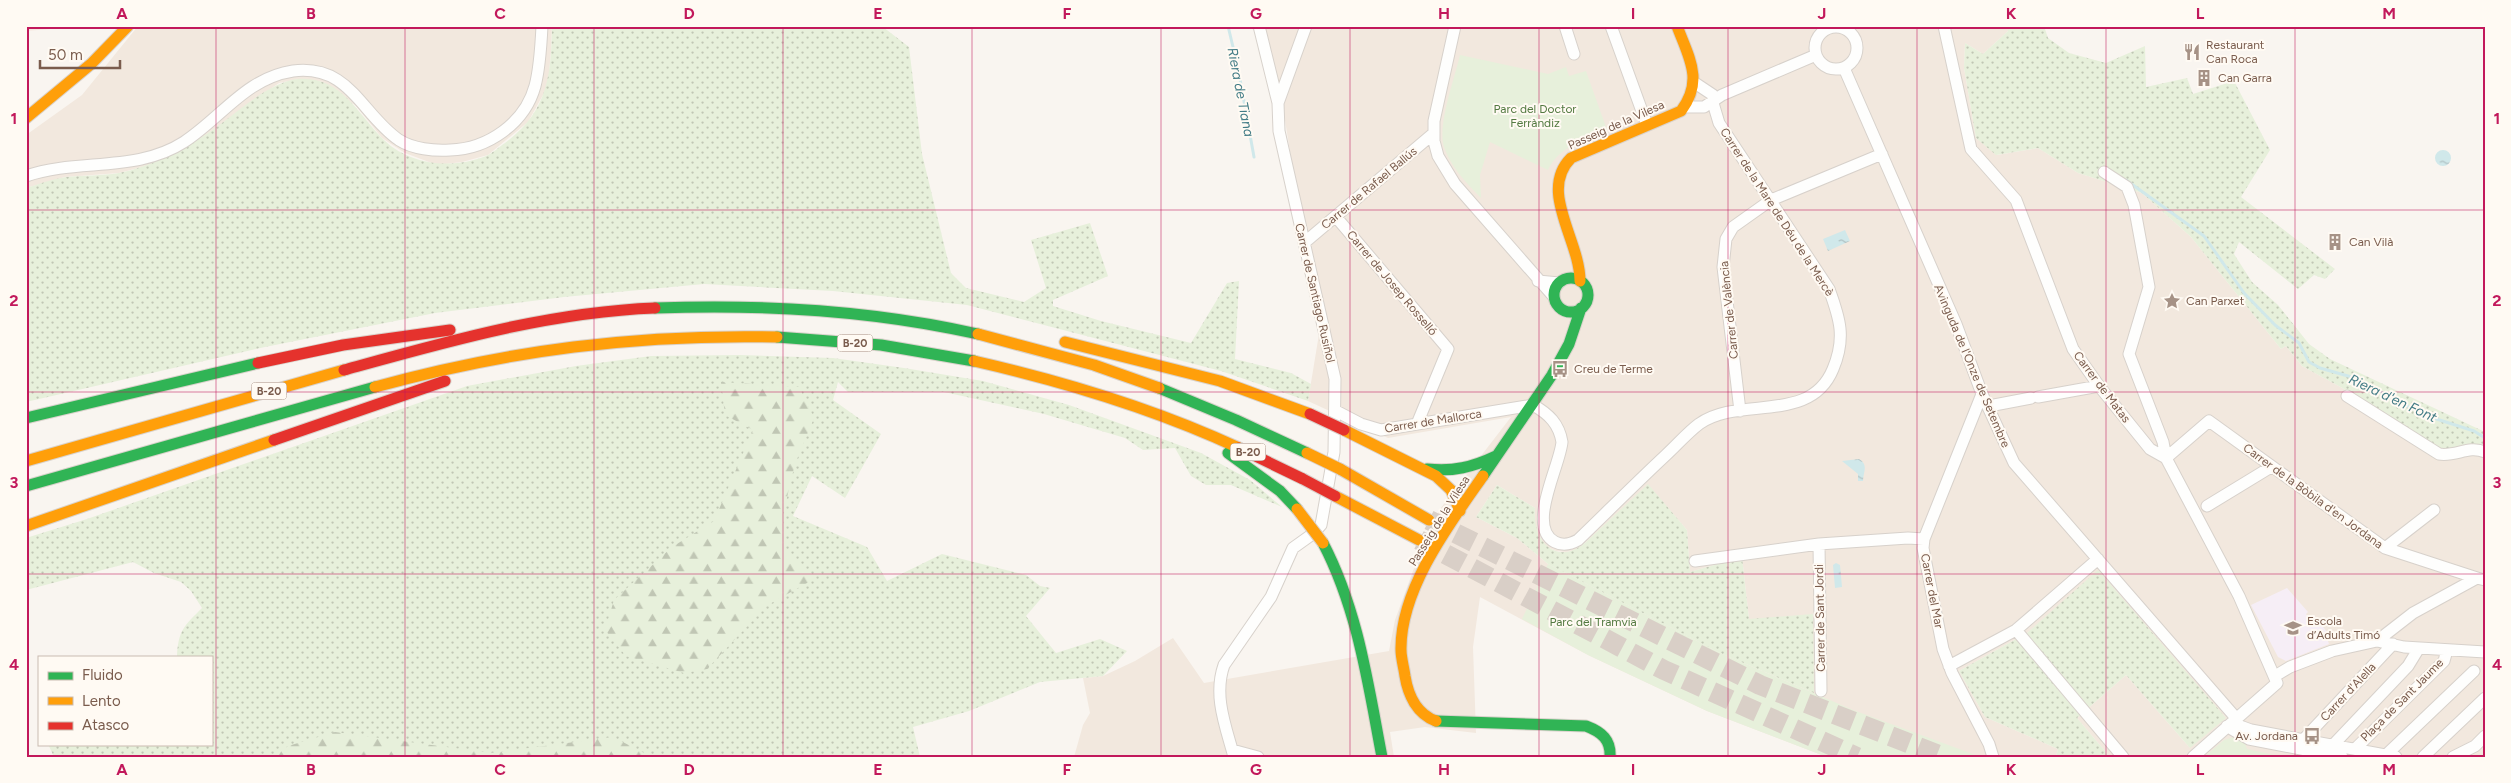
<svg xmlns="http://www.w3.org/2000/svg" width="2511" height="783" font-family="Figtree,sans-serif">
  <defs>
    <pattern id="grass-dots" width="8" height="8" patternUnits="userSpaceOnUse" patternTransform="scale(1.25)"><rect width="8" height="8" fill="#e7f0db"/><path d="M2 2h.1M6 6h.1" fill="none" stroke="#c0c6b4" stroke-width="1.8" stroke-linecap="round"/></pattern>
    <pattern id="forest-firs" width="22" height="20" patternUnits="userSpaceOnUse" patternTransform="scale(1.25)"><rect width="22" height="20" fill="#e7f0db"/><path d="M5 1l3.5 6h-7zM16 11l3.5 6h-7z" fill="#c0c6b4"/></pattern>
    <pattern id="water-ripples" width="26" height="14" patternUnits="userSpaceOnUse" patternTransform="scale(1.25)"><rect width="26" height="14" fill="#d0e8ea"/><path d="M2 4q2-2 4 0t4 0M15 11q2-2 4 0t4 0" fill="none" stroke="#aebfc0"/></pattern>
  </defs>
  <rect width="100%" height="100%" fill="#f9f5f0"/>
  <path fill="#f2e8de" fill-rule="evenodd" d="M 138,26 L 552,26 L 551,51 L 548,86 L 528,122 L 488,155 L 462,162 L 437,165 L 405,153 L 382,138 L 356,106 L 323,82 L 299,79 L 279,83 L 203,137 L 169,156 L 146,166 L 119,173 L 65,177 L 26,188 L 26,135 L 82,95 Z
    M 1262,26 L 2008,26 L 2008,31 L 1983,54 L 1965,43 L 1964,68 L 1976,138 L 1997,155 L 2038,148 L 2078,173 L 2142,193 L 2191,237 L 2281,349 L 2286,346 L 2302,366 L 2346,390 L 2434,446 L 2485,447 L 2485,757 L 2110,757 L 2077,718 L 2126,675 L 2190,748 L 2098,571 L 2027,633 L 1959,671 L 1985,717 L 2058,749 L 2056,757 L 1827,757 L 1707,711 L 1588,655 L 1480,597 L 1473,647 L 1476,733 L 1425,727 L 1390,732 L 1394,757 L 1074,757 L 1083,725 L 1090,713 L 1083,678 L 1103,676 L 1135,661 L 1173,638 L 1204,683 L 1389,651 L 1395,620 L 1417,560 L 1440,509 L 1511,417 L 1388,438 L 1308,401 L 1319,334 L 1281,95 ZM 1497,485 L 1535,508 L 1534,522 L 1538,536 L 1545,546 L 1556,551 L 1566,552 L 1577,550 L 1585,543 L 1648,485 L 1687,530 L 1690,572 L 1742,557 L 1749,619 L 1814,693 L 1720,653 L 1548,564 L 1517,538 L 1476,517 Z"/>
  <path fill="#f6e8e1" d="M 26,26 L 88,26 L 26,31 Z"/>
  <path fill="#f6eef6" d="M 2287,588 L 2308,612 L 2306,614 L 2310,619 L 2314,615 L 2333,640 L 2328,641 L 2329,644 L 2286,661 L 2278,657 L 2251,605 Z"/>
  <path fill="url(#grass-dots)" d="M 552,26 L 886,26 L 883,27 L 909,47 L 922,154 L 951,273 L 966,288 L 1024,302 L 1046,288 L 1031,240 L 1090,223 L 1108,276 L 1053,300 L 1053,306 L 1101,321 L 1191,343 L 1227,283 L 1239,281 L 1235,359 L 1291,373 L 1311,384 L 1308,401 L 1221,371 L 967,305 L 833,291 L 704,284 L 564,297 L 435,313 L 265,347 L 26,402 L 26,188 C 39,184 53,179 66,177 C 84,175 102,176 119,173 C 149,167 177,153 202,137 C 230,120 266,82 298,79 C 340,76 356,111 381,137 C 407,165 451,170 486,156 C 493,153 499,147 505,143 C 548,111 551,76 552,26 Z
    M 2008,26 L 2044,26 L 2048,38 L 2069,53 L 2106,63 L 2145,46 L 2146,87 L 2187,78 L 2193,94 L 2234,81 L 2270,150 L 2241,197 L 2335,269 L 2325,279 L 2314,275 L 2298,289 L 2239,242 L 2234,254 L 2252,282 L 2278,305 L 2309,344 L 2330,359 L 2485,432 L 2485,447 L 2461,447 L 2441,450 L 2346,390 L 2302,366 L 2286,346 L 2281,349 L 2191,237 L 2142,193 L 2078,173 L 2038,148 L 1996,155 L 1976,138 L 1964,68 L 1965,43 L 1983,54 L 2008,31 Z
    M 740,355 L 833,358 L 904,368 L 983,381 L 1069,405 L 1201,453 L 1250,480 L 1282,507 L 1231,485 L 1206,485 L 1191,476 L 1175,448 L 1143,450 L 1125,438 L 1044,414 L 944,392 L 848,392 L 838,382 L 833,400 L 881,434 L 845,498 L 812,476 L 793,516 L 867,547 L 887,581 L 942,554 L 1026,575 L 1040,586 L 1050,588 L 1026,616 L 1056,653 L 1100,639 L 1127,651 L 1103,676 L 1040,682 L 969,711 L 913,727 L 920,757 L 54,757 L 48,744 L 211,744 L 211,657 L 177,657 C 178,630 185,625 202,608 L 191,591 L 181,582 L 154,573 L 133,562 L 26,590 L 26,538 L 87,519 L 467,386 L 576,366 L 651,356 Z
    M 1648,484 L 1687,530 L 1690,572 L 1742,557 L 1749,619 L 1813,614 L 1814,693 L 1720,653 L 1548,564 L 1517,538 L 1476,517 L 1497,485 L 1535,508 C 1532,540 1555,567 1585,543 Z
    M 2098,570 L 2226,718 L 2190,748 L 2126,675 L 2077,718 L 2110,757 L 2056,757 L 2058,749 L 1985,717 L 1959,671 L 2027,633 Z"/>
  <path fill="url(#forest-firs)" d="M 721,382 L 799,387 L 814,418 L 795,464 L 783,514 L 785,549 L 816,578 L 766,606 L 707,669 L 684,673 L 626,656 L 605,630 L 614,600 L 672,547 L 714,521 L 753,430 L 725,415 Z
    M 335,732 L 491,753 L 613,737 L 652,757 L 274,757 L 288,746 Z"/>
  <path fill="#e7f0db" d="M 1460,55 L 1548,74 L 1566,67 L 1569,76 L 1586,71 L 1607,130 C 1585,138 1558,148 1548,170 L 1490,142 L 1480,175 L 1481,198 C 1466,183 1451,167 1444,147 C 1437,126 1455,77 1460,55 Z
    M 1548,564 L 1720,653 L 1853,710 L 1981,757 L 1827,757 L 1707,711 L 1588,655 L 1522,619 Z
    M 2234,737 L 2244,740 L 2247,749 L 2284,757 L 2204,757 L 2224,740 Z"/>
  <path fill="url(#water-ripples)" d="M2435 158a8 8 0 1 1 16 0a8 8 0 1 1-16 0Z
    M 1845,230 L 1850,241 L 1828,251 L 1823,239 Z
    M 1859,459 C 1869,465 1863,472 1863,481 L 1858,481 L 1858,474 L 1842,461 Z
    M 1836,563 L 1840,565 L 1842,587 L 1835,588 L 1833,565 Z"/>
  <g fill="none" stroke-linecap="round" stroke-linejoin="round">
    <path stroke="#d0e8ea" stroke-width="3" d="M 1228,26 L 1238,68 L 1254,157
      M 2126,180 L 2204,236 L 2244,293 L 2275,325 L 2299,343 L 2309,362 L 2320,368 L 2355,378 L 2424,415 L 2474,431 L 2485,438"/>
    <path stroke="#d9cfc7" stroke-width="20" stroke-dasharray="20 10" stroke-linecap="butt" d="M 1429,520 L 1760,685 L 1944,757
      M 1419,540 L 1664,670 L 1857,757"/>
    <g stroke="#d7d1cb" stroke-width="13">
      <path id="street" d="M 1455,26 L 1434,121 L 1434,141 L 1438,156 L 1455,184 L 1554,297
        M 1565,26 L 1574,54
        M 1611,26 L 1647,125
        M 1944,26 L 1971,149 L 2016,200 L 2073,349 L 2099,386 L 2150,449 L 2166,458 L 2239,596 L 2277,683 L 2193,757
        M1815 48a21 21 0 1 1 42 0a21 21 0 1 1-42 0Z
        M 1844,68 L 1956,324 L 1982,394 L 2014,463 L 2236,718
        M 1278,103 L 1306,26
        M 1685,107 L 1704,107 L 1722,95 L 1816,55
        M 2104,172 L 2127,187 L 2134,205 L 2149,287 L 2129,354 L 2163,442 L 2166,458
        M 26,176 C 78,158 136,173 184,142 C 221,118 246,78 293,71 C 350,64 361,114 399,140 C 413,149 434,151 450,150 C 488,149 525,123 535,86 C 540,67 541,46 542,26
        M 1336,217 L 1448,349 L 1417,424
        M 1304,243 L 1434,133
        M 1538,281 L 1559,283
        M 1982,394 L 1924,539 L 1923,548 L 1943,649 L 1952,673 L 1989,744 L 1993,757
        M 2347,396 L 2439,454 C 2456,457 2468,445 2485,452
        M 2038,397 L 2099,386
        M 1989,406 L 2031,398
        M 1336,411 L 1361,424 L 1381,430 L 1533,405 C 1549,414 1559,424 1562,442 C 1560,466 1526,527 1555,542 C 1563,546 1571,544 1578,540 C 1607,512 1636,483 1666,455 C 1677,445 1687,433 1699,424 C 1740,395 1810,425 1833,369 C 1846,338 1840,319 1829,289 L 1719,123 L 1713,103 L 1713,95 L 1695,83
        M 1740,411 L 1723,267 L 1726,239 L 1733,227 L 1771,200 L 1882,154
        M 2166,458 L 2209,421 L 2385,548 L 2477,578
        M 2207,506 L 2271,467
        M 1819,544 L 1821,691
        M 2385,548 L 2434,510
        M 1695,561 L 1819,544 L 1908,538 L 1924,539
        M 2016,630 L 2123,757
        M 2377,641 L 2413,613 L 2477,578 L 2485,580
        M 1949,666 L 2016,630 L 2098,559
        M 2275,676 L 2290,667 L 2332,651 L 2377,641 L 2404,647 L 2485,652
        M 2227,726 L 2240,726 L 2251,730 L 2396,757
        M 2228,727 L 2249,739 L 2342,757
        M 2303,740 L 2393,644
        M 2333,745 L 2408,666 L 2419,648
        M 2355,749 L 2444,661 L 2447,650
        M 1232,750 L 1258,757
        M 2386,755 L 2474,671
        M 1234,757 C 1226,727 1213,696 1224,665 L 1271,597 L 1293,548 L 1314,533 L 1321,525 L 1334,452 L 1335,379 L 1279,131 L 1278,103 L 1259,26
        M 2423,757 L 2485,698
        M 2453,757 L 2475,746 L 2485,736"/>
    </g>
    <g stroke="#d9d2cb" stroke-width="13">
      <path id="fast" d="M1554 295a17 17 0 1 1 34 0a17 17 0 1 1-34 0Z
        M 655,308 C 763,304 872,310 978,334
        M 777,337 L 881,345 L 974,361
        M 1159,388 L 1236,420 L 1307,453
        M 26,418 L 258,363
        M 1228,453 L 1280,491 L 1297,509
        M 1427,469 C 1453,472 1473,467 1496,456
        M 1483,476 L 1552,375 L 1569,344 L 1581,308
        M 26,486 L 375,387
        M 1323,543 C 1358,610 1368,684 1382,757
        M 1436,721 L 1586,726 C 1602,732 1611,740 1610,757"/>
    </g>
    <g stroke="#d9d2cb" stroke-width="13">
      <path id="slow" d="M 26,118 L 91,64 L 128,26
        M 1580,281 C 1580,240 1538,191 1571,158 L 1681,111 C 1704,80 1689,58 1677,26
        M 978,334 L 1094,365 L 1159,388
        M 1065,342 L 1220,381 L 1310,414
        M 974,361 C 1066,382 1153,408 1239,448
        M 375,387 C 510,350 636,334 777,337
        M 1344,430 L 1436,476 L 1451,490 L 1460,511
        M 26,461 L 344,370
        M 1340,469 L 1429,520
        M 1335,496 L 1419,540
        M 26,526 L 274,440
        M 1436,721 C 1417,714 1408,695 1405,676 C 1404,668 1401,658 1401,650 C 1400,589 1450,523 1483,476"/>
    </g>
    <g stroke="#d9d2cb" stroke-width="13">
      <path id="jam" d="M 258,363 L 343,345 L 450,330
        M 344,370 C 445,342 549,312 655,308
        M 274,440 L 445,381
        M 1239,448 L 1303,479"/>
    </g>
    <use href="#street" stroke="#fefefd" stroke-width="11"/>
    <use href="#fast" stroke="#30b455" stroke-width="11"/>
    <use href="#slow" stroke="#ff9f0a" stroke-width="11"/>
    <use href="#jam" stroke="#e5322d" stroke-width="11"/>
    <g stroke="#dad1cc" stroke-width="13" stroke-linecap="butt">
      <path id="slow-bridge" d="M 1307,453 L 1340,469
        M 1297,509 L 1323,543"/>
    </g>
    <g stroke="#dad1cc" stroke-width="13" stroke-linecap="butt">
      <path id="jam-bridge" d="M 1310,414 L 1344,430
        M 1303,479 L 1335,496"/>
    </g>
    <use href="#slow-bridge" stroke="#ff9f0a" stroke-width="11"/>
    <use href="#jam-bridge" stroke="#e5322d" stroke-width="11"/>
  </g>
  <path fill="none" stroke="#c2185b" stroke-width="1" stroke-opacity="0.55" d="M 216,26 L 216,757M 405,26 L 405,757M 594,26 L 594,757M 783,26 L 783,757M 972,26 L 972,757M 1161,26 L 1161,757M 1350,26 L 1350,757M 1539,26 L 1539,757M 1728,26 L 1728,757M 1917,26 L 1917,757M 2106,26 L 2106,757M 2295,26 L 2295,757M 26,210 L 2485,210M 26,392 L 2485,392M 26,574 L 2485,574"/>
  <defs>
    <g id="restaurant-bare" transform="scale(1.35)"><path d="M-5-6h1v4h1v-4h1v4h1v-4h1v5L-1.5 .5V6h-2V.5L-5-1ZM5-6V6H3V1.5H1.5Q1.5-4 5-6Z" fill="#a69286" stroke="#fffaf3" stroke-width="2.5" paint-order="stroke"/></g>
    <g id="building-bare" transform="scale(1.35)"><path d="M-4-6H4V6H1V3H-1V6H-4ZM-2.5-4.3h1.7v1.8h-1.7ZM.8-4.3h1.7v1.8H.8ZM-2.5-1h1.7V.8h-1.7ZM.8-1h1.7V.8H.8Z" fill="#a69286" stroke="#fffaf3" stroke-width="2.5" paint-order="stroke"/></g>
    <g id="sight-bare" transform="scale(1.35)"><path d="M0-6L1.8-2.2L6-1.7L2.9 1.2L3.7 5.4L0 3.3L-3.7 5.4L-2.9 1.2L-6-1.7L-1.8-2.2Z" fill="#a69286" stroke="#fffaf3" stroke-width="2.5" paint-order="stroke"/></g>
    <g id="bus-bare" transform="scale(1.35)"><path d="M-5-6H5V4H4V6H2V4H-2V6H-4V4H-5ZM-3.5-4V0h7V-4ZM-3.5 1.2v1.5H-2V1.2ZM2 1.2v1.5H3.5V1.2Z" fill="#a69286" stroke="#fffaf3" stroke-width="2.5" paint-order="stroke"/></g>
    <g id="school-bare" transform="scale(1.35)"><path d="M0-5L7-2L0 1L-7-2ZM-4 1L0 2.5L4 1V4Q0 6-4 4Z" fill="#a69286" stroke="#fffaf3" stroke-width="2.5" paint-order="stroke"/></g>
  </defs>
  <g fill-rule="evenodd">
    <use href="#restaurant-bare" x="2192" y="52"/>
    <use href="#building-bare" x="2204" y="78"/>
    <use href="#building-bare" x="2335" y="242"/>
    <use href="#sight-bare" x="2172" y="301"/>
    <use href="#bus-bare" x="1560" y="369"/>
    <use href="#school-bare" x="2293" y="628"/>
    <use href="#bus-bare" x="2312" y="736"/>
  </g>
  <g text-anchor="middle" stroke-width="4" stroke-linejoin="round" paint-order="stroke">
    <g fill="#fffaf3" stroke="#a28b7f" stroke-width="1">
      <rect x="837.5" y="334.5" width="35" height="17" rx="4"/>
      <rect x="251.5" y="382.5" width="35" height="17" rx="4"/>
      <rect x="1230.5" y="443.5" width="35" height="17" rx="4"/>
    </g>
    <g font-size="11" font-weight="bold" fill="#7a5c4d">
      <text x="855" y="347">B-20</text>
      <text x="269" y="395">B-20</text>
      <text x="1248" y="456">B-20</text>
    </g>
    <g font-size="12" fill="#7a5c4d" stroke="#fffaf3" text-anchor="start">
      <text x="2206" y="49">Restaurant<tspan x="2206" dy="14">Can Roca</tspan></text>
      <text x="2218" y="82">Can Garra</text>
      <text x="2349" y="246">Can Vilà</text>
      <text x="2186" y="305">Can Parxet</text>
      <text x="1574" y="373">Creu de Terme</text>
      <text x="2307" y="625">Escola<tspan x="2307" dy="14">d’Adults Timó</tspan></text>
      <text x="2298" y="740" text-anchor="end">Av. Jordana</text>
    </g>
    <g font-size="12" fill="#537a41" stroke="#fffaf3">
      <text x="1535" y="113">Parc del Doctor<tspan x="1535" dy="14">Ferràndiz</tspan></text>
      <text x="1593" y="626">Parc del Tramvia</text>
    </g>
    <g font-size="12" fill="#7a5c4d" stroke="#fffaf3">
      <text transform="translate(1616 125) rotate(-24)" y="4">Passeig de la Vilesa</text>
      <text transform="translate(1369 188) rotate(-40)" y="4">Carrer de Rafael Ballús</text>
      <text transform="translate(1777 212) rotate(57)" y="4">Carrer de la Mare de Déu de la Mercè</text>
      <text transform="translate(1392 283) rotate(50)" y="4">Carrer de Josep Rosselló</text>
      <text transform="translate(1315 293) rotate(77)" y="4">Carrer de Santiago Rusiñol</text>
      <text transform="translate(1729 310) rotate(-96)" y="4">Carrer de València</text>
      <text transform="translate(1972 366) rotate(67)" y="4">Avinguda de l'Onze de Setembre</text>
      <text transform="translate(2102 387) rotate(53)" y="4">Carrer de Matas</text>
      <text transform="translate(1433 421) rotate(-9)" y="4">Carrer de Mallorca</text>
      <text transform="translate(2313 496) rotate(36)" y="4">Carrer de la Bòbila d'en Jordana</text>
      <text transform="translate(1439 521) rotate(-58)" y="4">Passeig de la Vilesa</text>
      <text transform="translate(1932 591) rotate(79)" y="4">Carrer del Mar</text>
      <text transform="translate(1820 618) rotate(-91)" y="4">Carrer de Sant Jordi</text>
      <text transform="translate(2348 692) rotate(-47)" y="4">Carrer d'Alella</text>
      <text transform="translate(2402 700) rotate(-45)" y="4">Plaça de Sant Jaume</text>
    </g>
    <g font-size="14" font-style="italic" fill="#437c86" stroke="#fffaf3">
      <text transform="translate(1241 92) rotate(79)" y="5">Riera de Tiana</text>
      <text transform="translate(2393 398) rotate(25)" y="5">Riera d'en Font</text>
    </g>
  </g>
  <rect width="2511" height="783" fill="none" stroke="#fffaf3" stroke-width="55"/>
  <rect x="38" y="656" width="175" height="90" fill="#fffaf3" stroke="#cabbb1"/>
  <rect x="48" y="672" width="25" height="8" fill="#30b455" stroke="#cabbb1"/>
  <text x="82" y="680" font-size="15" fill="#7a5c4d">Fluido</text>
  <rect x="48" y="697" width="25" height="8" fill="#ff9f0a" stroke="#cabbb1"/>
  <text x="82" y="706" font-size="15" fill="#7a5c4d">Lento</text>
  <rect x="48" y="722" width="25" height="8" fill="#e5322d" stroke="#cabbb1"/>
  <text x="82" y="730" font-size="15" fill="#7a5c4d">Atasco</text>
  <path d="M40 60v8h80v-8" fill="none" stroke="#7a5c4d" stroke-width="2.5"/>
  <text x="48" y="60" font-size="15" fill="#7a5c4d" stroke="#fffaf3" stroke-width="4" paint-order="stroke">50 m</text>
  <rect x="28" y="28" width="2456" height="728" fill="none" stroke="#c2185b" stroke-width="2"/>
  <g font-size="16" text-anchor="middle" font-weight="bold" fill="#c2185b">
    <text x="122" y="19">A</text>
    <text x="311" y="19">B</text>
    <text x="500" y="19">C</text>
    <text x="689" y="19">D</text>
    <text x="878" y="19">E</text>
    <text x="1067" y="19">F</text>
    <text x="1256" y="19">G</text>
    <text x="1444" y="19">H</text>
    <text x="1633" y="19">I</text>
    <text x="1822" y="19">J</text>
    <text x="2011" y="19">K</text>
    <text x="2200" y="19">L</text>
    <text x="2389" y="19">M</text>
    <text x="14" y="124">1</text>
    <text x="2497" y="124">1</text>
    <text x="14" y="306">2</text>
    <text x="2497" y="306">2</text>
    <text x="14" y="488">3</text>
    <text x="2497" y="488">3</text>
    <text x="14" y="670">4</text>
    <text x="2497" y="670">4</text>
    <text x="122" y="775">A</text>
    <text x="311" y="775">B</text>
    <text x="500" y="775">C</text>
    <text x="689" y="775">D</text>
    <text x="878" y="775">E</text>
    <text x="1067" y="775">F</text>
    <text x="1256" y="775">G</text>
    <text x="1444" y="775">H</text>
    <text x="1633" y="775">I</text>
    <text x="1822" y="775">J</text>
    <text x="2011" y="775">K</text>
    <text x="2200" y="775">L</text>
    <text x="2389" y="775">M</text>
  </g>
</svg>
